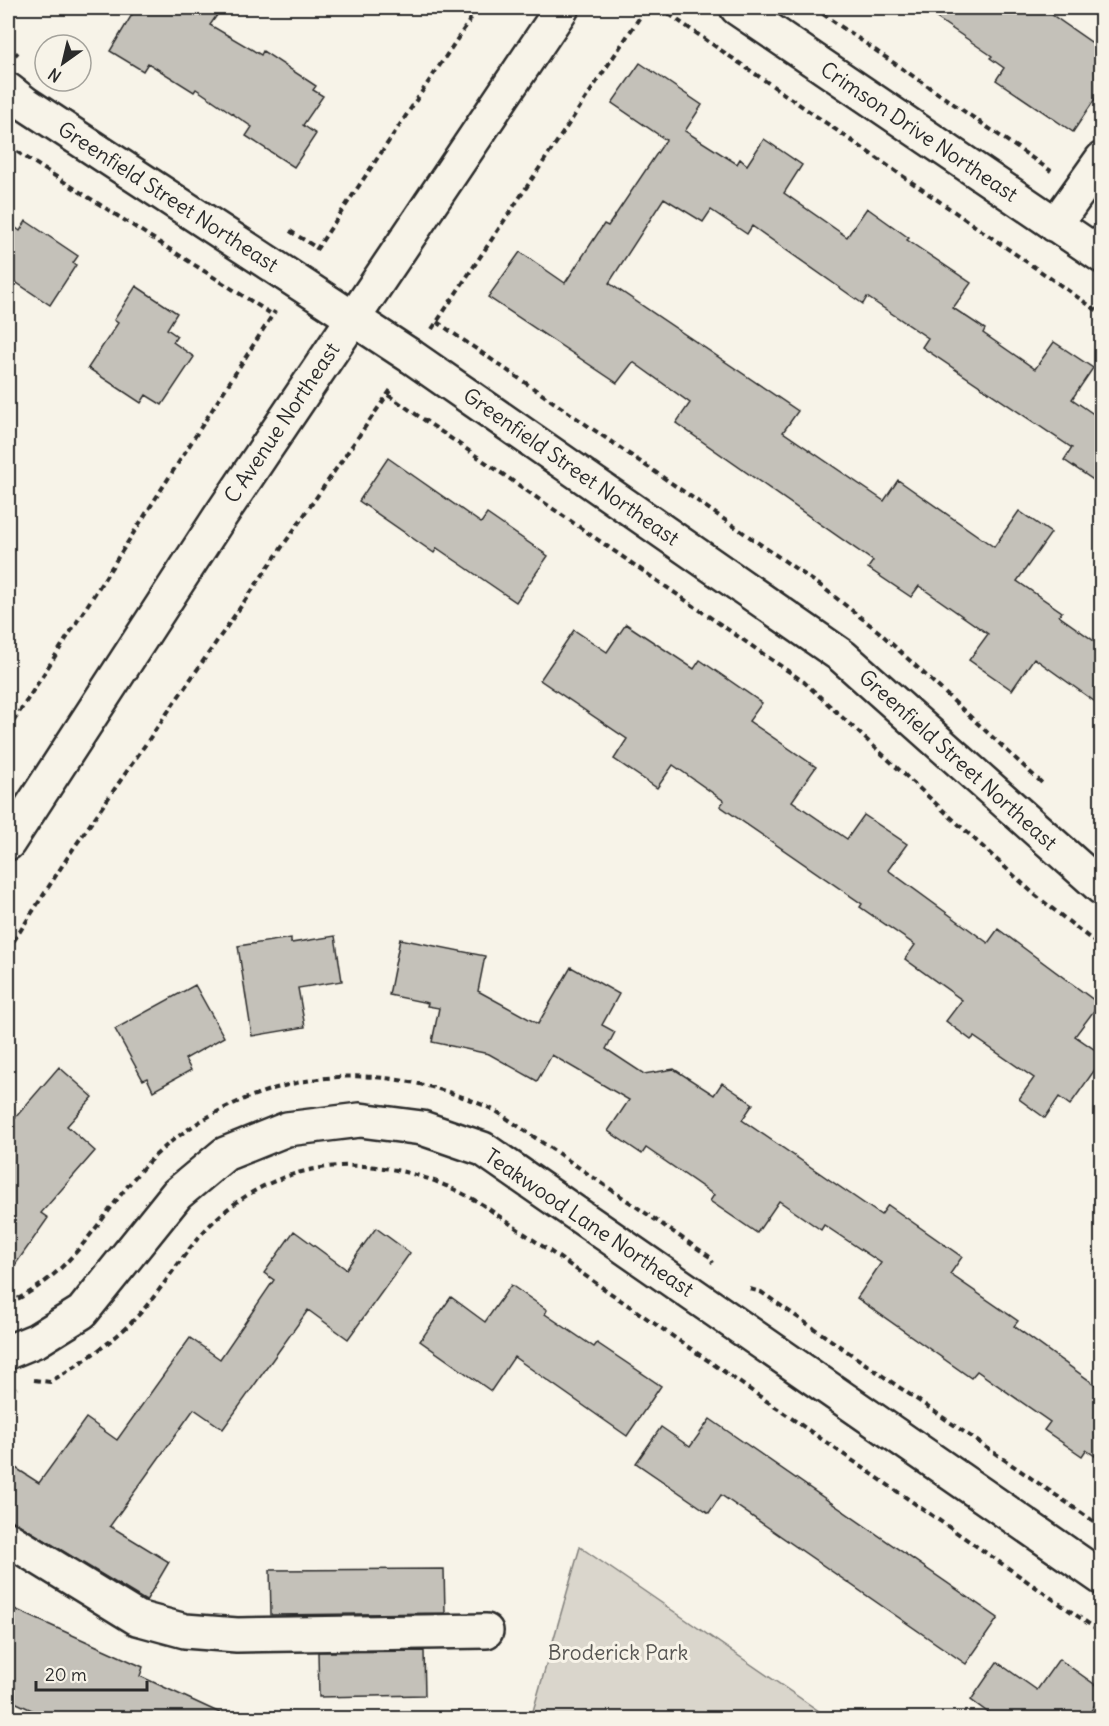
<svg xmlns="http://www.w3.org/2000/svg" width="1109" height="1726" font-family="Delius,sans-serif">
  <rect width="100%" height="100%" fill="#f7f3e8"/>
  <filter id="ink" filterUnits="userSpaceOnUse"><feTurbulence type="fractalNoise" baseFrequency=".0167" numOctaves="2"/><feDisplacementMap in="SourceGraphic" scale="12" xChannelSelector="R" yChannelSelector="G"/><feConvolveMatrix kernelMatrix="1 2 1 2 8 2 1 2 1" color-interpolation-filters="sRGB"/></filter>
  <g filter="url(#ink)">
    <path fill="#dad6cc" stroke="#82807c" stroke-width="1.5" d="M 580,1547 L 829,1718 L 531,1718 Z"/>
    <path fill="#c4c1b9" stroke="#2b2b2b" stroke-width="1.5" d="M 136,8 L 222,8 L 210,25 L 261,55 L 263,51 L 316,86 L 313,90 L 323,96 L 303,125 L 316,134 L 294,167 L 246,136 L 252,127 L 196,89 L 194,92 L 148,63 L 143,71 L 110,51 Z
      M 922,8 L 1042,8 L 1101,49 L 1101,90 L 1073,132 L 996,80 L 1004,68 L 990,58 L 992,56 Z
      M 640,63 L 702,105 L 685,131 L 737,164 L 740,159 L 747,165 L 764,139 L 802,165 L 784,193 L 847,237 L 867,208 L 909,238 L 907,240 L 971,283 L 953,308 L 985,329 L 983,333 L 1035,369 L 1054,342 L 1093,368 L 1072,399 L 1095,415 L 1101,405 L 1101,485 L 1064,460 L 1072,448 L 922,347 L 928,338 L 867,297 L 863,304 L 752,226 L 747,234 L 711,210 L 703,222 L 664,198 L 609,283 L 798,411 L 783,432 L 884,501 L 898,480 L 994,547 L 1019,511 L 1051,533 L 1017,581 L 1062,612 L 1059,616 L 1101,646 L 1101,706 L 1034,658 L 1012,690 L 969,660 L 988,634 L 919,586 L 911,597 L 868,568 L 873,561 L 676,423 L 690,403 L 633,362 L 617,383 L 488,297 L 520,252 L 565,283 L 604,224 L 608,226 L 666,140 L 612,103 Z
      M 26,221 L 78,256 L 73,263 L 76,265 L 50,305 L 8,277 L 8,222 L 20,231 Z
      M 136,286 L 177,313 L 167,329 L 177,336 L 173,342 L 194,357 L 162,405 L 146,395 L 141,403 L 88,368 L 118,323 L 114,320 Z
      M 388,458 L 481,523 L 487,514 L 548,556 L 516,602 L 437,548 L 434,553 L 359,501 Z
      M 626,624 L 694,669 L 700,660 L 762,703 L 749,721 L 816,767 L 792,801 L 847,839 L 864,815 L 907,844 L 888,870 L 988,943 L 998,929 L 1099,1004 L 1075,1036 L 1101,1054 L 1101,1061 L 1070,1105 L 1059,1097 L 1045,1118 L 1019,1099 L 1034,1078 L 974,1037 L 971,1040 L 946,1021 L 962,1000 L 905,959 L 915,945 L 860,907 L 862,904 L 720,806 L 724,801 L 673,765 L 657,788 L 614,759 L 627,739 L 540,680 L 574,630 L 607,652 Z
      M 335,936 L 342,981 L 298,988 L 305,1027 L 252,1036 L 238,946 L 291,938 L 291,943 Z
      M 400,939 L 485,956 L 478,991 L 538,1024 L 571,967 L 619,994 L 602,1025 L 615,1032 L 606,1049 L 644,1074 L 674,1069 L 714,1095 L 722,1083 L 753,1104 L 742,1120 L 881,1215 L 888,1205 L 962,1257 L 950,1274 L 1018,1321 L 1014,1326 L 1101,1389 L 1101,1460 L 1086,1450 L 1082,1456 L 1044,1430 L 1050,1422 L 977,1371 L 971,1378 L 857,1298 L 881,1263 L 824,1225 L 821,1230 L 779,1201 L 757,1233 L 710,1201 L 714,1195 L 646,1148 L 642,1154 L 608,1131 L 629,1100 L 552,1055 L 537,1081 L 489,1054 L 432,1042 L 439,1008 L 427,1006 L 428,1003 L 389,995 Z
      M 195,985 L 224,1037 L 185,1059 L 191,1070 L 153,1091 L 147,1078 L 143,1080 L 115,1029 Z
      M 59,1067 L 93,1097 L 67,1126 L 95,1151 L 41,1213 L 48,1218 L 8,1275 L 8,1126 Z
      M 376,1228 L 410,1253 L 348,1339 L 308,1310 L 223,1429 L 194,1409 L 110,1526 L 169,1562 L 146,1601 L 8,1518 L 8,1463 L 39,1483 L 86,1418 L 117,1440 L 190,1338 L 220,1359 L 274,1280 L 264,1273 L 294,1231 L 346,1269 Z
      M 511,1285 L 547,1310 L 545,1314 L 594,1347 L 597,1343 L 661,1386 L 627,1436 L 514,1357 L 491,1391 L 420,1341 L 451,1297 L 485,1322 Z
      M 710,1419 L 998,1618 L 966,1664 L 721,1495 L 709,1513 L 636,1463 L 661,1427 L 690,1447 Z
      M 444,1569 L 445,1613 L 271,1615 L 270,1570 Z
      M 8,1606 L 143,1667 L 140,1676 L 233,1719 L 51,1719 L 8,1699 Z
      M 424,1651 L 425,1695 L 319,1697 L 318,1652 Z
      M 1059,1659 L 1101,1689 L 1101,1695 L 1086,1719 L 997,1719 L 971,1700 L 997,1662 L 1037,1690 Z"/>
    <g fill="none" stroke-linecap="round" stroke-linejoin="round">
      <g stroke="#2b2b2b" stroke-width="38">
        <path id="minor" d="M 737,8 L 1102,256
          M 8,90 L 26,104 L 412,357 L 842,656 L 1102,888
          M 1055,225 L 1102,159
          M 8,1352 L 37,1340 L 82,1312 L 177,1194 L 225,1154 L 287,1129 L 360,1120 L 422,1128 L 483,1149 L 1102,1578
          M 8,1539 L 137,1618 L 185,1631 L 237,1635 L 486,1631"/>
      </g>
      <g stroke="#2b2b2b" stroke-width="38">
        <path id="major" d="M 8,843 L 219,518 L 562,8"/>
      </g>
      <path stroke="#2b2b2b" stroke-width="4" stroke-dasharray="6 4.5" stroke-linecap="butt" d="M 660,8 L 1102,314
        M 814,8 L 1051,171
        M 8,45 L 18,55
        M 8,146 L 273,315
        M 290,231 L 317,248
        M 316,250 L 478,8
        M 437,322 L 821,586 L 878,631 L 1043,784
        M 432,329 L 646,8
        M 388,395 L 804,682 L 1034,894 L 1102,948
        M 8,730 L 275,311
        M 8,950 L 71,852 L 392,388
        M 750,1289 L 761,1292 L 1102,1527
        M 8,1303 C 67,1279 96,1224 135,1177 C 183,1119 263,1082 338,1077 C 392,1073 447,1088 496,1111 L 710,1257 L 713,1263
        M 34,1380 L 50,1382 C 84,1361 117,1340 143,1310 C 168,1281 187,1247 214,1221 C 291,1148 397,1152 483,1205 L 1102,1633
        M 8,1394 L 17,1388"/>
      <use href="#minor" stroke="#f7f3e8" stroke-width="33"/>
      <use href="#major" stroke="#f7f3e8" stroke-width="33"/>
    </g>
  </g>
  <g text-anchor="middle" stroke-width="6" stroke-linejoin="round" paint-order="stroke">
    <g font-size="21" fill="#2b2b2b" stroke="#f7f3e8">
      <text transform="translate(919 132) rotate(34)" y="7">Crimson Drive Northeast</text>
      <text transform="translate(168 197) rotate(33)" y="7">Greenfield Street Northeast</text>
      <text transform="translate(282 423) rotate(-56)" y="7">C Avenue Northeast</text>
      <text transform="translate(571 467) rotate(35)" y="7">Greenfield Street Northeast</text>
      <text transform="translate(958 760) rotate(42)" y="7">Greenfield Street Northeast</text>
      <text transform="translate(589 1223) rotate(34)" y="7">Teakwood Lane Northeast</text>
    </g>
    <g font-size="21" fill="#575653" stroke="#f7f3e8">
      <text x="618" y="1660">Broderick Park</text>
    </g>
  </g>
  <rect width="1109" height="1726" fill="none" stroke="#f7f3e8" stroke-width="30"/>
  <rect x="15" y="15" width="1079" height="1696" fill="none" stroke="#2b2b2b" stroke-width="2" filter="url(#ink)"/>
  <g transform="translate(63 63) rotate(214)"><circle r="28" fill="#f7f3e8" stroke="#a5a39c" stroke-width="1.5"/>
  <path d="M0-4.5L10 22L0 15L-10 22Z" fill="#2b2b2b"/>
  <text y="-9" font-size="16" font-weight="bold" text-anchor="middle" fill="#2b2b2b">N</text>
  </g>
  <path d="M36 1681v9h111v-9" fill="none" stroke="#2b2b2b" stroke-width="3"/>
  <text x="45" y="1681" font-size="18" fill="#2b2b2b" stroke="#f7f3e8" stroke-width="4.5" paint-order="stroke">20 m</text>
</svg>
